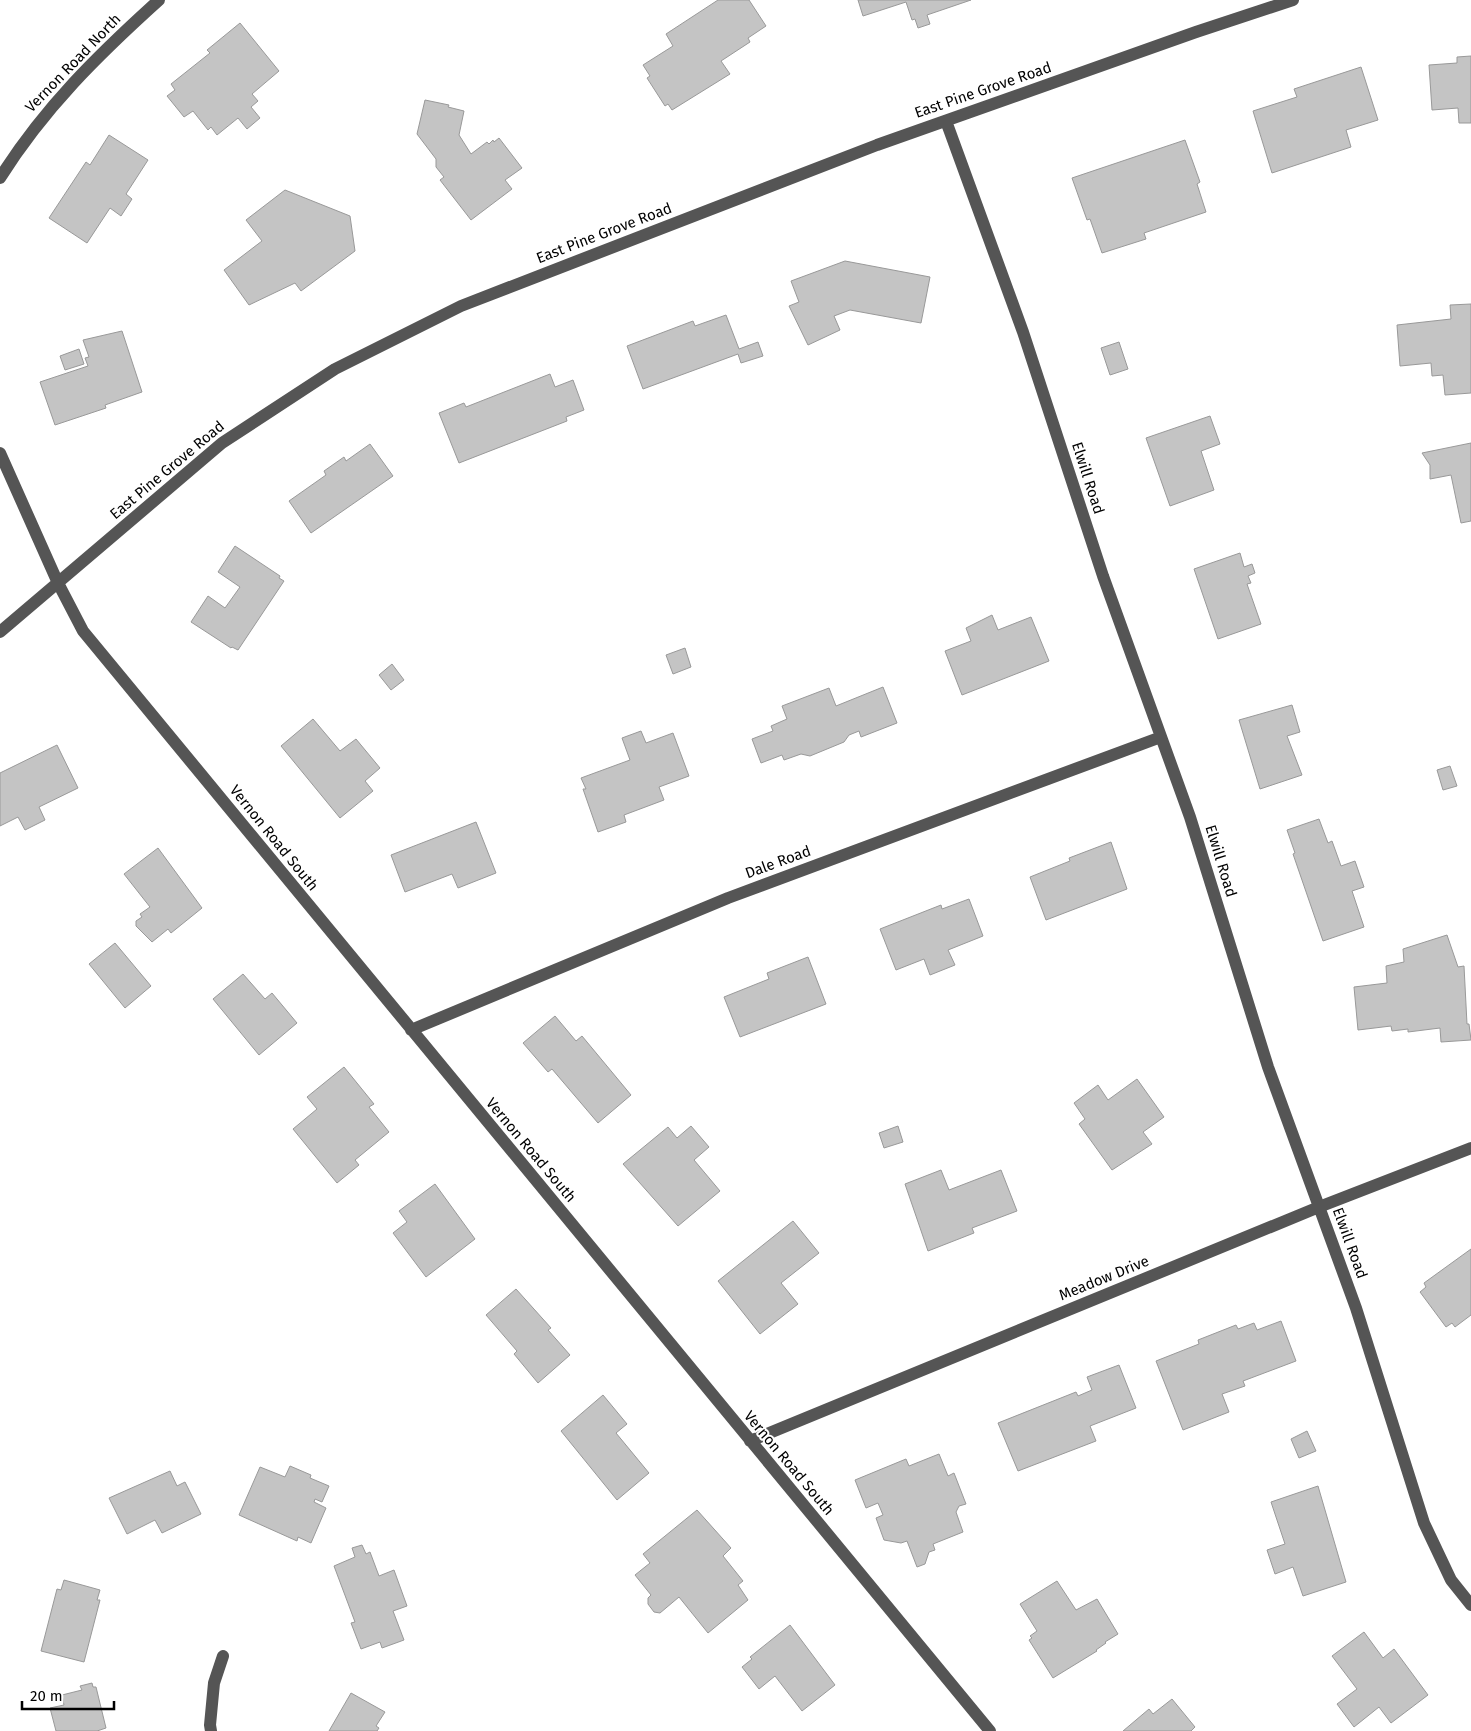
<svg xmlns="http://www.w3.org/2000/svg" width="1471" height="1731" font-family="'Fira Sans',sans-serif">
  <rect width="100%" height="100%" fill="#fff"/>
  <path fill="#c4c4c4" stroke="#999" d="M 718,0 L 749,0 L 766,26 L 748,38 L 750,42 L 721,61 L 730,74 L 672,110 L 668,104 L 665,106 L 647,78 L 650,76 L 643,65 L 673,46 L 666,34 Z
    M 858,0 L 971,0 L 927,15 L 930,24 L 918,28 L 915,19 L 912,20 L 906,2 L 863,16 Z
    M 240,23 L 279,71 L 252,94 L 258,101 L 251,107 L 260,118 L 247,129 L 238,118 L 217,135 L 211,127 L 208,130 L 193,111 L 184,117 L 167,96 L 175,90 L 171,84 L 210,53 L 207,50 Z
    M 1471,56 L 1471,123 L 1459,123 L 1458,108 L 1432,110 L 1429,65 L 1457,63 L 1457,57 Z
    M 1361,67 L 1378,120 L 1346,130 L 1351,147 L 1272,173 L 1253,111 L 1297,97 L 1294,89 Z
    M 425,100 L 449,105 L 448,107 L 464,111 L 459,135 L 471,154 L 487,142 L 489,144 L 493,140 L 494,142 L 499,138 L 522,168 L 505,180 L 512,189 L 471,220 L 440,180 L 444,177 L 436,167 L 436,159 L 417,134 Z
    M 109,135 L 148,160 L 126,194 L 132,199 L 121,216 L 110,208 L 87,243 L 49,218 L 86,162 L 90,165 Z
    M 1185,140 L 1200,182 L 1197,184 L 1206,212 L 1144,233 L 1146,239 L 1102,253 L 1090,219 L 1087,220 L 1072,178 Z
    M 285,190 L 350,216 L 355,251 L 301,291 L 295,283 L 249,305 L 224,270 L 262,241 L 246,220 Z
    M 845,261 L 930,277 L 921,323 L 850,310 L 834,316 L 840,330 L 808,345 L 789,306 L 799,302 L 791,281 Z
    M 1471,304 L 1471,393 L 1445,395 L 1443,375 L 1432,376 L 1431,363 L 1400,366 L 1397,325 L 1451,319 L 1450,305 Z
    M 726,315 L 739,349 L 758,342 L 763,356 L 741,363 L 738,354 L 643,389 L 627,346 L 693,321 L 695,326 Z
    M 122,331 L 142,392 L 105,405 L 106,408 L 55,425 L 40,382 L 88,366 L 85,358 L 89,357 L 83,340 Z
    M 1119,342 L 1128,369 L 1110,375 L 1101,348 Z
    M 79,349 L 84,364 L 65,370 L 60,356 Z
    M 550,374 L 555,387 L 573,380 L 584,410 L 566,417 L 567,421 L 459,463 L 439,413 L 464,403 L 466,407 Z
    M 1210,416 L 1220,444 L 1201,451 L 1214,490 L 1170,506 L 1146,438 Z
    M 1471,443 L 1471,521 L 1461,523 L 1451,475 L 1430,479 L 1430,465 L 1422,453 Z
    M 370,444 L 393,476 L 311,533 L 289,501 L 326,475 L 324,471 L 344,457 L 346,461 Z
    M 235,546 L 280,576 L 279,578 L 284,581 L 238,650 L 232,647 L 231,648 L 191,622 L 208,596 L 225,608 L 240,587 L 218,572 Z
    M 1240,553 L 1244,567 L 1252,564 L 1255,573 L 1248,576 L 1251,583 L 1247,584 L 1261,624 L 1218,639 L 1194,569 Z
    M 992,615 L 998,630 L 1031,617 L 1049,661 L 962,695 L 945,651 L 971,641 L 966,628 Z
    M 685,648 L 691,667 L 673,674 L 666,655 Z
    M 392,664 L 404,680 L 391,690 L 379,675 Z
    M 883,687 L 897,723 L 861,737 L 859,731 L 849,735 L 844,742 L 810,756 L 801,754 L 784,760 L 782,755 L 761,763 L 752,739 L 773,731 L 771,726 L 787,719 L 782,706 L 829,688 L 836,706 Z
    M 1292,705 L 1300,732 L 1287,736 L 1302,775 L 1260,789 L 1239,720 Z
    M 313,719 L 340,751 L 356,739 L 380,768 L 365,781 L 373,791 L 340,818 L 281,746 Z
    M 641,731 L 646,743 L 673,733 L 689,776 L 659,787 L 664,800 L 624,815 L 626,822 L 598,832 L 583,789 L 586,789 L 581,778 L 630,760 L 622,738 Z
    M 57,745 L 78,788 L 39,807 L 45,820 L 25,830 L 18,817 L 0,826 L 0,773 Z
    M 1450,766 L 1457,786 L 1443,790 L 1437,770 Z
    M 1319,819 L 1328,843 L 1332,841 L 1341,866 L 1355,861 L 1364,887 L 1352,891 L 1364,927 L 1323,941 L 1293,854 L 1295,853 L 1287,830 Z
    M 476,822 L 496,873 L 458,888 L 452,874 L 405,892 L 391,855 Z
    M 1111,842 L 1127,889 L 1046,920 L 1030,877 L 1070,861 L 1069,858 Z
    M 158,848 L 202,908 L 171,933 L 168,929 L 152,942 L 136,926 L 136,921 L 142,917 L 140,914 L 150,907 L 124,874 Z
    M 969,899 L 983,936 L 948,950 L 955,965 L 930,975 L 924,959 L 896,970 L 880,929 L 941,905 L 942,909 Z
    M 1447,935 L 1458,967 L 1464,966 L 1467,1024 L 1469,1024 L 1471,1040 L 1441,1042 L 1440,1028 L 1408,1032 L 1408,1029 L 1392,1031 L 1391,1026 L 1358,1030 L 1354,987 L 1387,983 L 1386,966 L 1404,962 L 1403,949 Z
    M 115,943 L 151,986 L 125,1008 L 89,964 Z
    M 808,957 L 826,1004 L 740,1037 L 724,997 L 769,979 L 767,973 Z
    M 243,974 L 265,999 L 272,993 L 297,1023 L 259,1055 L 213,999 Z
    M 555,1016 L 576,1041 L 582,1036 L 631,1095 L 598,1123 L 552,1069 L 548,1072 L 523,1043 Z
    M 344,1067 L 374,1104 L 369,1107 L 389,1132 L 355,1160 L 359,1165 L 337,1183 L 293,1129 L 317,1109 L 307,1097 Z
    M 1137,1079 L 1164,1117 L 1143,1132 L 1152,1144 L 1112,1170 L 1079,1124 L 1085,1119 L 1074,1103 L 1098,1085 L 1108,1100 Z
    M 691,1126 L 709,1147 L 694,1160 L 720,1191 L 678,1226 L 623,1164 L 668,1127 L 677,1138 Z
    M 898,1126 L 903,1142 L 884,1148 L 879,1133 Z
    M 941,1170 L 949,1190 L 1001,1170 L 1017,1211 L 972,1228 L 974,1233 L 928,1251 L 905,1184 Z
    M 435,1184 L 475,1239 L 426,1277 L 393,1233 L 407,1222 L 399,1211 Z
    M 793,1221 L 819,1253 L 781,1283 L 798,1304 L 760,1334 L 718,1281 Z
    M 1471,1249 L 1471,1315 L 1455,1327 L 1452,1323 L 1446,1327 L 1420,1292 L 1426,1287 L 1424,1283 Z
    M 516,1289 L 551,1328 L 548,1330 L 570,1355 L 538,1383 L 514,1354 L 517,1351 L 486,1315 Z
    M 1281,1321 L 1296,1361 L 1243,1381 L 1245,1386 L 1222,1394 L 1229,1412 L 1183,1430 L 1156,1361 L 1199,1344 L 1198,1340 L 1236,1325 L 1238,1329 L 1254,1323 L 1257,1330 Z
    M 1119,1365 L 1136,1408 L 1090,1426 L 1096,1441 L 1018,1471 L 998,1423 L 1076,1392 L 1078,1396 L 1092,1390 L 1087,1377 Z
    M 603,1395 L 627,1424 L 616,1433 L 649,1473 L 617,1500 L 561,1431 Z
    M 1307,1431 L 1316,1451 L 1299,1458 L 1291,1439 Z
    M 939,1454 L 948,1476 L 954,1473 L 966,1504 L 959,1506 L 956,1512 L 963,1532 L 933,1544 L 935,1550 L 929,1552 L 925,1564 L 917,1567 L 907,1541 L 901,1543 L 884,1540 L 876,1518 L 883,1515 L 878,1503 L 866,1508 L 855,1480 L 906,1459 L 909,1466 Z
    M 290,1466 L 311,1475 L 310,1478 L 329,1486 L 322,1502 L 315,1499 L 314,1502 L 326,1508 L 311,1543 L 298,1537 L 297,1541 L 239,1515 L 260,1467 L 285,1477 Z
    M 170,1471 L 177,1486 L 185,1482 L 201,1514 L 162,1533 L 155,1520 L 127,1534 L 109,1498 Z
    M 1318,1486 L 1346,1582 L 1303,1596 L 1293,1567 L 1275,1574 L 1267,1550 L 1285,1544 L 1271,1502 Z
    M 697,1510 L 731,1548 L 723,1556 L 743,1581 L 738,1585 L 748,1600 L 708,1633 L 679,1597 L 660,1613 L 654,1612 L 648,1604 L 648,1598 L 651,1595 L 635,1575 L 650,1563 L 643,1554 Z
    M 362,1545 L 366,1554 L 370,1552 L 379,1576 L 394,1570 L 407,1606 L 393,1611 L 404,1640 L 382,1648 L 380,1642 L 361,1649 L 351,1623 L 355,1622 L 334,1566 L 355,1557 L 352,1548 Z
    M 64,1580 L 100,1590 L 97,1600 L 100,1600 L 84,1662 L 41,1651 L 57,1589 L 61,1590 Z
    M 1057,1581 L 1076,1610 L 1097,1599 L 1118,1634 L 1105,1642 L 1106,1643 L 1096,1650 L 1097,1651 L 1053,1678 L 1029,1640 L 1032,1638 L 1030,1636 L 1037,1631 L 1020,1604 Z
    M 790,1625 L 835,1685 L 802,1711 L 775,1676 L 759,1689 L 742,1667 L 752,1659 L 750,1657 Z
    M 1364,1632 L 1383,1658 L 1394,1649 L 1428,1695 L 1391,1723 L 1379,1707 L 1354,1727 L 1337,1704 L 1357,1689 L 1332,1656 Z
    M 92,1683 L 93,1687 L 96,1687 L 106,1728 L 97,1731 L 56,1731 L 50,1708 L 64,1705 L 62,1695 L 82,1690 L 80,1686 Z
    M 351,1693 L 385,1712 L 376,1726 L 379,1728 L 377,1731 L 329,1731 Z
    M 1172,1699 L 1195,1727 L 1191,1731 L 1123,1731 L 1149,1709 L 1153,1714 Z"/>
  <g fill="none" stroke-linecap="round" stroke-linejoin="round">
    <path stroke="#555" stroke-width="12" d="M 946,121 L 1023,332 L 1103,576 L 1190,817 L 1268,1067 L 1356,1308 L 1424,1523 L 1451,1580 L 1471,1605
      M 0,178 C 44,108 98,55 159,0
      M 0,453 L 58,583 L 83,631 L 990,1731
      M 0,632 L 222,443 L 335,369 L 461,306 L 877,145 L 1196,32 L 1293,0
      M 411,1030 L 728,898 L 1161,737
      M 750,1441 L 1319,1207 L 1471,1148
      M 211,1731 L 210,1725 L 214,1683 L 223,1656"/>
  </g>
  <g text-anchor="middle" stroke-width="4" stroke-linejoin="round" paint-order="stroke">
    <g font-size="15" fill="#000" stroke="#fff">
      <text transform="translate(73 63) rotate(-46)" y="5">Vernon Road North</text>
      <text transform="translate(983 90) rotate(-19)" y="5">East Pine Grove Road</text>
      <text transform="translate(604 233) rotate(-21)" y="5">East Pine Grove Road</text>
      <text transform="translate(167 470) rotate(-40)" y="5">East Pine Grove Road</text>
      <text transform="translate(1088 478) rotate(72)" y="5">Elwill Road</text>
      <text transform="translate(274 838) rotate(51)" y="5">Vernon Road South</text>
      <text transform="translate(1221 861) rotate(73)" y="5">Elwill Road</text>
      <text transform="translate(778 862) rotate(-20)" y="5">Dale Road</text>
      <text transform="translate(531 1150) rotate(50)" y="5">Vernon Road South</text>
      <text transform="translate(1350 1243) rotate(70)" y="5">Elwill Road</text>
      <text transform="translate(1104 1278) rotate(-22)" y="5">Meadow Drive</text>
      <text transform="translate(789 1463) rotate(50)" y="5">Vernon Road South</text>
    </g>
  </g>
  <path d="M22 1701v8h92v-8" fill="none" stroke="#000000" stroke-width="2.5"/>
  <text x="30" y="1701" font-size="15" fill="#000000" stroke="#ffffff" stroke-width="4" paint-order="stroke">20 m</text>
</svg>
